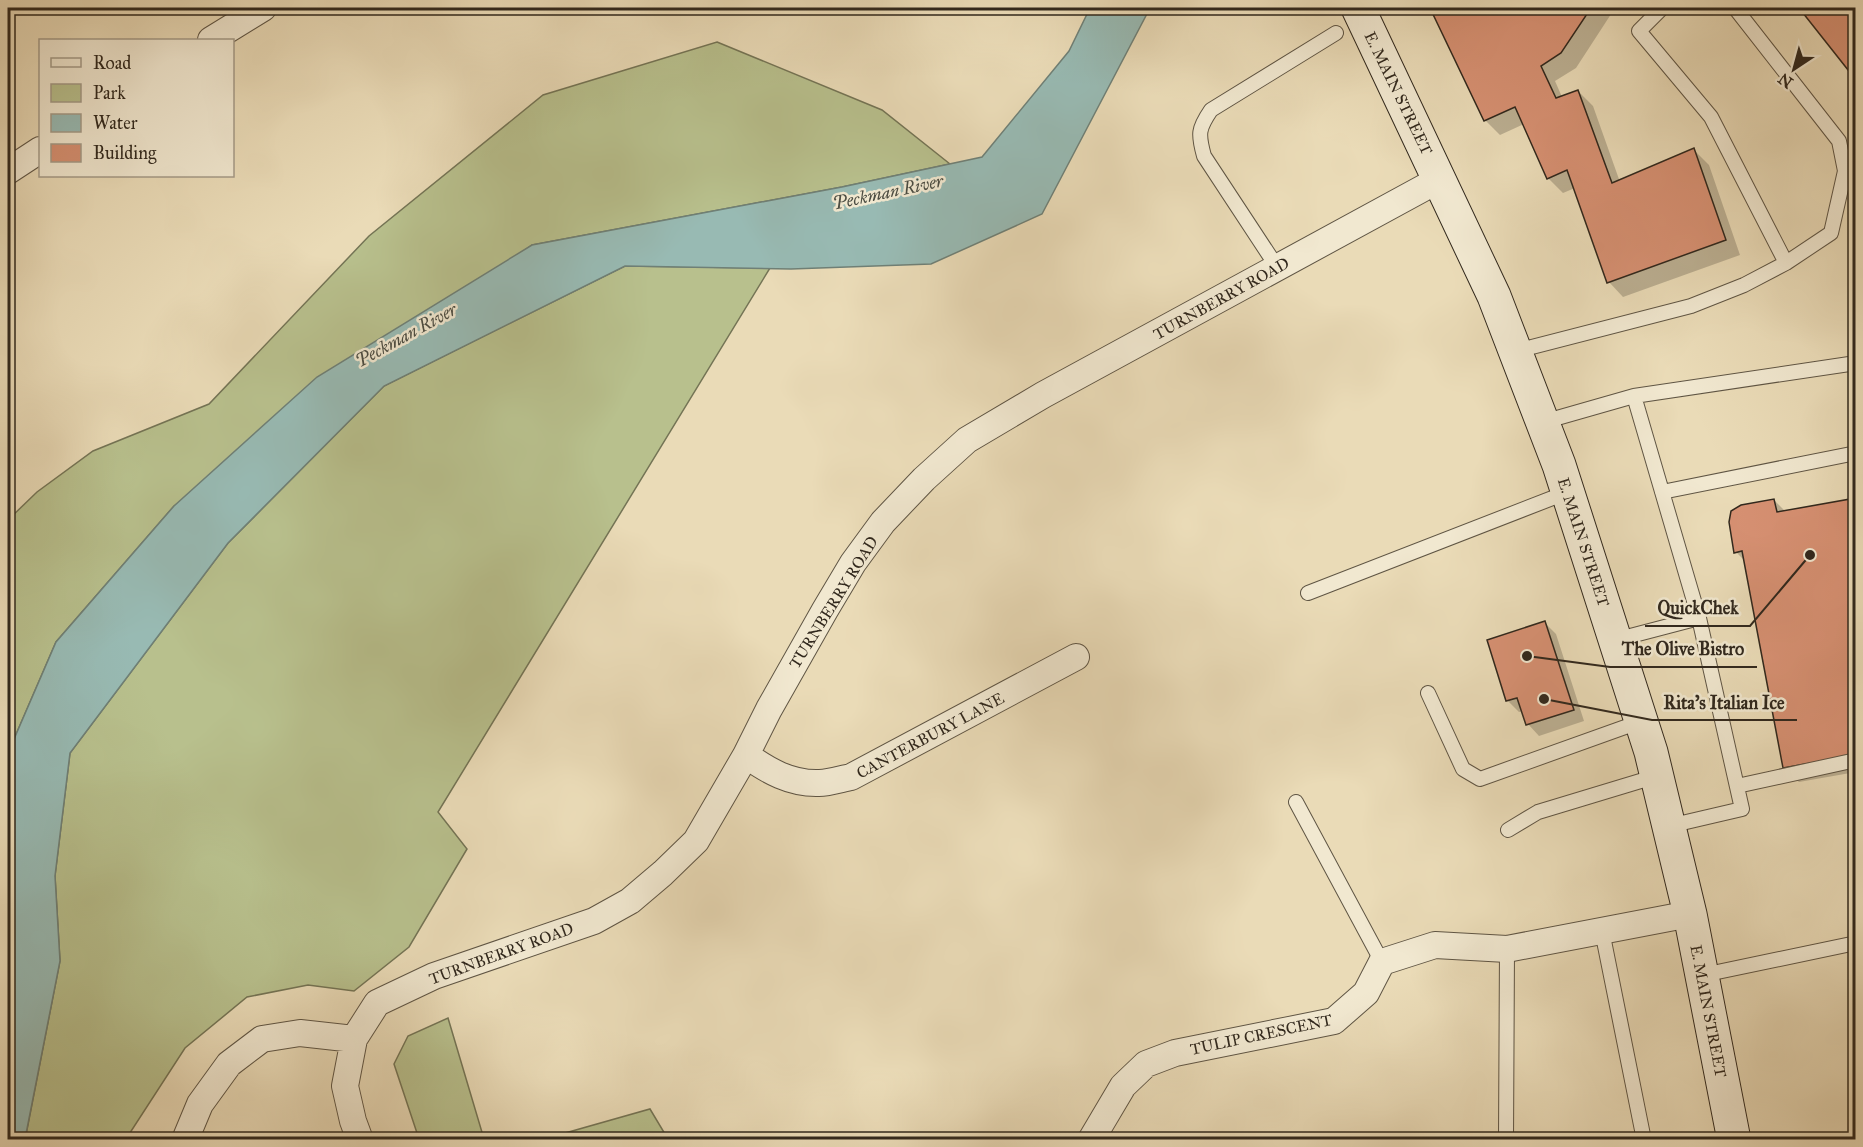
<svg xmlns="http://www.w3.org/2000/svg" width="1863" height="1147" font-family="'IM FELL Great Primer',serif">
  <rect width="100%" height="100%" fill="#eadbb7"/>
  <filter id="stains"><feTurbulence type="fractalNoise" baseFrequency=".00333" numOctaves="4"/><feColorMatrix values="0 0 0 0 .2 0 0 0 0 .09 0 0 0 0 .02 0 0 0 .5 -.17"/></filter>
  <radialGradient id="worn" r=".72"><stop offset=".6" stop-color="#630" stop-opacity="0"/><stop offset="1" stop-color="#630" stop-opacity=".3"/></radialGradient>
  <path fill="#b8c08d" stroke="#747455" stroke-width="1.5" d="M 717,42 L 882,110 L 950,164 L 842,187 L 532,245 L 174,506 L 56,642 L 8,753 L 8,520 L 37,492 L 93,451 L 209,404 L 369,236 L 543,95 Z
    M 625,266 L 770,268 L 438,812 L 467,849 L 409,947 L 354,991 L 308,985 L 247,997 L 185,1048 L 126,1139 L 25,1140 L 60,961 L 55,876 L 70,753 L 228,543 L 384,386 Z
    M 448,1018 L 484,1139 L 419,1139 L 394,1064 L 408,1036 Z
    M 650,1109 L 668,1139 L 544,1139 Z"/>
  <path fill="#98bab3" stroke="#6f8077" stroke-width="1.5" d="M 1090,8 L 1150,8 L 1042,214 L 931,264 L 791,269 L 625,266 L 384,386 L 228,543 L 70,753 L 55,876 L 60,961 L 25,1139 L 8,1139 L 8,753 L 56,642 L 174,506 L 317,377 L 532,245 L 842,187 L 982,157 L 1069,51 Z"/>
  <path fill="#0003" d="M 1432,8 L 1615,8 L 1576,68 L 1555,81 L 1562,97 L 1578,91 L 1593,106 L 1620,182 L 1694,150 L 1709,165 L 1740,255 L 1623,297 L 1609,282 L 1575,188 L 1563,193 L 1548,178 L 1524,124 L 1500,135 L 1485,120 Z
    M 1801,8 L 1856,8 L 1856,77 Z
    M 1856,499 L 1856,772 L 1799,782 L 1784,768 L 1746,562 L 1736,552 L 1774,500 L 1786,512 Z
    M 1545,623 L 1556,634 L 1584,721 L 1539,736 L 1528,724 L 1523,711 L 1519,712 L 1508,701 L 1488,641 Z"/>
  <path fill="#d69072" stroke="#31281d" stroke-width="1.5" d="M 1430,8 L 1591,8 L 1561,53 L 1541,66 L 1556,98 L 1578,90 L 1612,183 L 1694,148 L 1726,240 L 1607,283 L 1567,170 L 1547,179 L 1515,107 L 1484,121 Z
    M 1799,8 L 1856,8 L 1856,80 Z
    M 1856,498 L 1856,755 L 1783,768 L 1742,551 L 1734,553 L 1729,522 L 1731,511 L 1741,505 L 1774,499 L 1777,512 Z
    M 1545,621 L 1574,710 L 1526,725 L 1517,698 L 1506,701 L 1487,640 Z"/>
  <g fill="none" stroke-linecap="round" stroke-linejoin="round">
    <g stroke="#5f5544" stroke-width="16">
      <path id="service" d="M 1662,8 L 1639,31 L 1711,117 L 1786,263
        M 1277,267 L 1204,156 C 1198,134 1198,129 1211,110 L 1336,33
        M 1516,351 L 1691,306 L 1744,285 L 1786,263 L 1831,233 L 1845,171 L 1839,141 L 1735,8
        M 1634,396 L 1856,363
        M 1543,422 L 1634,396 L 1699,618 L 1615,640
        M 1662,492 L 1856,453
        M 1308,593 L 1568,492
        M 1428,693 L 1463,769 L 1480,779 L 1642,721
        M 1737,786 L 1856,760
        M 1296,802 L 1382,962
        M 1669,826 L 1742,809 L 1699,618
        M 1508,830 L 1538,812 L 1657,776
        M 1602,931 L 1644,1140
        M 1703,975 L 1856,943
        M 1506,1140 L 1507,949"/>
    </g>
    <g stroke="#5f5544" stroke-width="28">
      <path id="minor" d="M 211,40 L 263,8
        M 8,171 L 40,150
        M 746,755 C 768,771 791,784 819,783 C 829,783 841,779 851,777 L 1076,657
        M 185,1140 L 200,1104 L 229,1064 L 262,1039 L 300,1033 L 354,1039
        M 360,1140 L 353,1121 L 345,1086 L 354,1039 L 377,1003 L 434,976 L 594,921 L 630,901 L 663,873 L 696,841 L 746,755 L 769,709 L 825,610 L 853,563 L 883,522 L 924,479 L 967,440 L 1043,395 L 1440,179
        M 1091,1140 L 1123,1086 L 1146,1064 L 1175,1053 L 1334,1021 L 1366,993 L 1382,962 L 1435,945 L 1507,949 L 1690,914"/>
    </g>
    <g stroke="#31281d" stroke-width="35">
      <path id="secondary" d="M 1358,8 L 1494,296 L 1559,465 L 1651,752 L 1690,914 L 1734,1140"/>
    </g>
    <use href="#service" stroke="#f1e8d0" stroke-width="14"/>
    <use href="#minor" stroke="#f1e8d0" stroke-width="26"/>
    <use href="#secondary" stroke="#f1e8d0" stroke-width="33"/>
  </g>
  <g text-anchor="middle" stroke-width="5" stroke-linejoin="round" paint-order="stroke">
    <g font-size="16" fill="#31281d" stroke="#f1e8d0">
      <text transform="translate(1399 93) rotate(64)" y="6">E. MAIN STREET</text>
      <text transform="translate(1221 298) rotate(-29)" y="6">TURNBERRY ROAD</text>
      <text transform="translate(1584 542) rotate(72)" y="6">E. MAIN STREET</text>
      <text transform="translate(833 602) rotate(-58)" y="6">TURNBERRY ROAD</text>
      <text transform="translate(930 735) rotate(-28)" y="6">CANTERBURY LANE</text>
      <text transform="translate(501 953) rotate(-20)" y="6">TURNBERRY ROAD</text>
      <text transform="translate(1709 1011) rotate(79)" y="6">E. MAIN STREET</text>
      <text transform="translate(1261 1034) rotate(-12)" y="6">TULIP CRESCENT</text>
    </g>
    <g font-size="18" font-style="italic" fill="#4b4c42" stroke="#f1e8d0">
      <text transform="translate(888 192) rotate(-12)" y="6">Peckman River</text>
      <text transform="translate(406 335) rotate(-29)" y="6">Peckman River</text>
    </g>
  </g>
  <path fill="none" stroke="#31281d" stroke-width="2" d="M1810 555L1750 626H1645M1527 656L1610 667H1757M1544 699L1652 720H1797"/>
  <g fill="#31281d" stroke="#f1e8d0" stroke-width="2">
    <circle cx="1810" cy="555" r="6"/>
    <circle cx="1527" cy="656" r="6"/>
    <circle cx="1544" cy="699" r="6"/>
  </g>
  <g font-size="18" text-anchor="middle" font-weight="bold" fill="#31281d" stroke="#f1e8d0" stroke-width="5" stroke-linejoin="round" paint-order="stroke">
    <text x="1698" y="614">QuickChek</text>
    <text x="1683" y="655">The Olive Bistro</text>
    <text x="1724" y="709">Rita's Italian Ice</text>
  </g>
  <rect width="1863" height="1147" fill="none" stroke="#eadbb7" stroke-width="30"/>
  <rect x="9" y="9" width="1845" height="1129" fill="none" stroke="#31281d" stroke-width="3"/>
  <rect x="15" y="15" width="1833" height="1117" fill="none" stroke="#31281d" stroke-width="1.5"/>
  <rect x="39" y="39" width="195" height="138" fill="#f1e8d0" stroke="#a49b88" stroke-width="1.5"/>
  <rect x="51" y="58" width="30" height="9" fill="#f1e8d0" stroke="#a49b88" stroke-width="1.5"/>
  <text x="93" y="69" font-size="18" fill="#31281d">Road</text>
  <rect x="51" y="84" width="30" height="18" fill="#b8c08d" stroke="#a49b88" stroke-width="1.5"/>
  <text x="93" y="99" font-size="18" fill="#31281d">Park</text>
  <rect x="51" y="114" width="30" height="18" fill="#98bab3" stroke="#a49b88" stroke-width="1.5"/>
  <text x="93" y="129" font-size="18" fill="#31281d">Water</text>
  <rect x="51" y="144" width="30" height="18" fill="#d69072" stroke="#a49b88" stroke-width="1.5"/>
  <text x="93" y="159" font-size="18" fill="#31281d">Building</text>
  <g transform="translate(1794 69) rotate(216)" stroke="#f1e8d0" stroke-width="4.5" paint-order="stroke">
  <path d="M0-4.5L10 22L0 15L-10 22Z" fill="#31281d"/>
  <text y="-9" font-size="16" font-weight="bold" text-anchor="middle" fill="#31281d">N</text>
  </g>
  <rect width="100%" height="100%" filter="url(#stains)"/>
  <rect width="100%" height="100%" fill="url(#worn)"/>
</svg>
